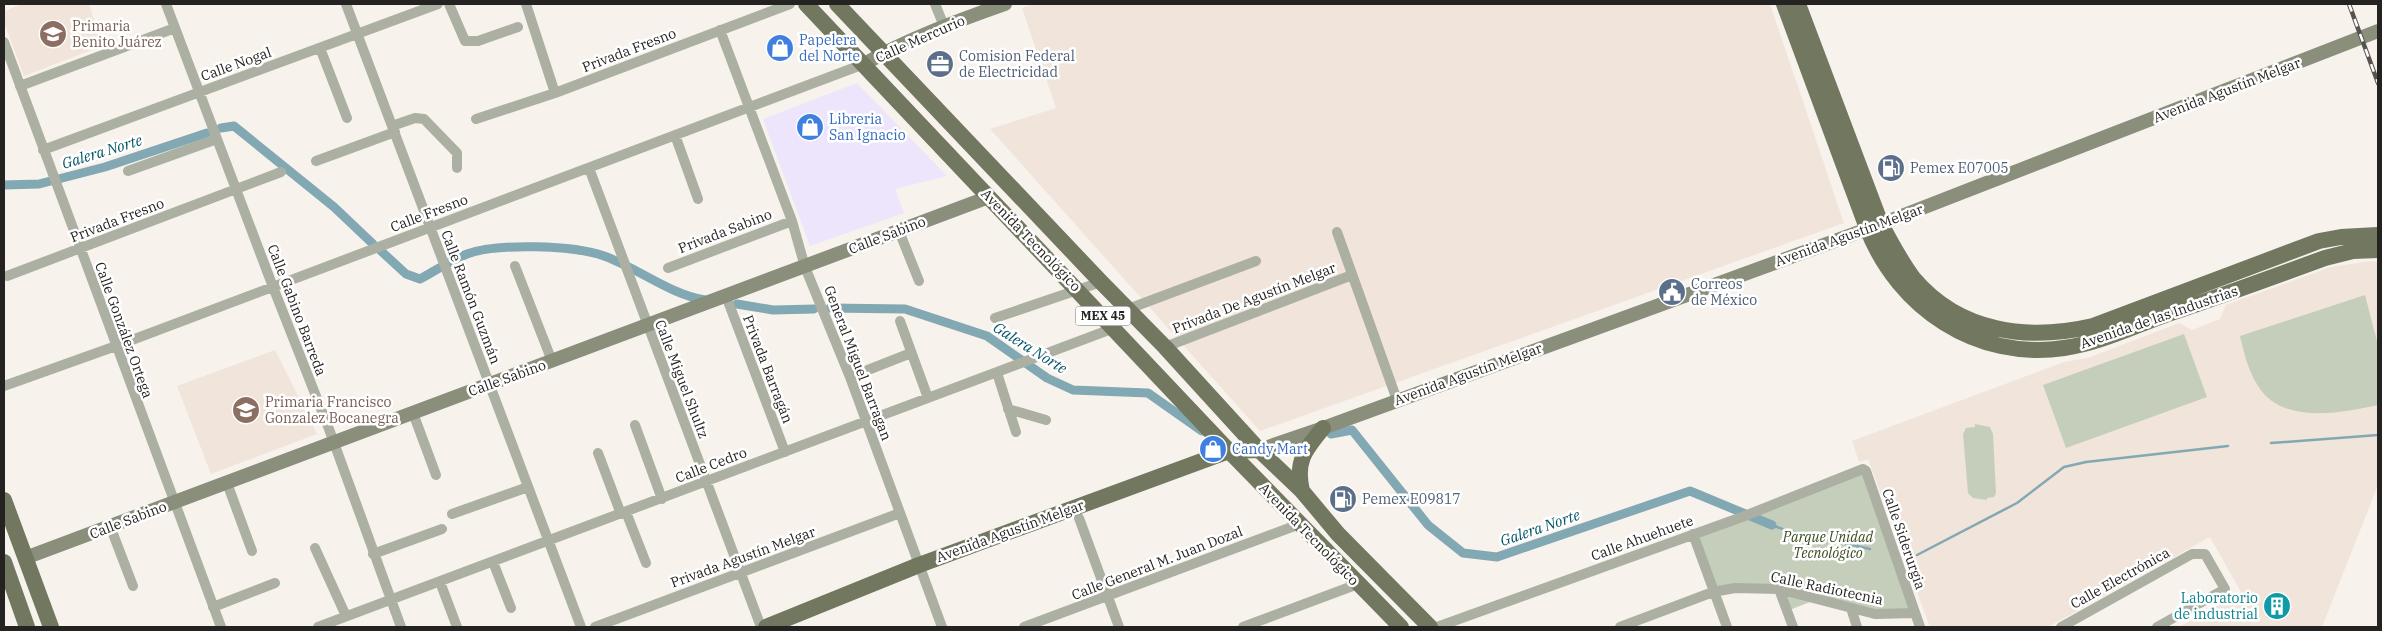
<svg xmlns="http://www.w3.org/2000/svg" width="2382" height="631" font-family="'IBM Plex Serif',serif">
  <rect width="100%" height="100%" fill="#f8f2ed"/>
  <path fill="#ece5fb" d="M 857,83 L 947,176 L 895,189 L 904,213 L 810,246 L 763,119 Z"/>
  <path fill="#f0e4db" d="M 22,4 L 89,4 L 102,46 L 24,76 L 4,22 L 4,11 Z
    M 1034,4 L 1770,4 L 1844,223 L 1260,431 L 990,129 L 1056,108 L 1022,8 Z
    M 2371,261 L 2378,262 L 2378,485 L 2322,627 L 2179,627 L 2241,592 L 2210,537 L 2048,627 L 1930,627 L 1868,459 L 1859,462 L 1852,441 L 2064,362 L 2088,358 L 2179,323 L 2192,330 L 2220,319 L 2226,305 L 2331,267 Z
    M 275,350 L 317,434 L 211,474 L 177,386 Z"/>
  <path fill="#c5cebb" d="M 2365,295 L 2378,345 L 2378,405 C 2341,413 2282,425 2258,386 C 2248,370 2244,353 2240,336 Z
    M 2184,334 L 2207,397 L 2066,448 L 2043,385 Z
    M 1975,424 L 1990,427 L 1993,434 L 1996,493 L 1994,497 L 1987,498 L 1987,500 L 1973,498 L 1968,493 L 1963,434 L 1966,428 L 1975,427 Z
    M 1864,470 L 1915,615 L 1810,602 L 1787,611 L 1780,593 L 1714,591 L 1696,536 Z"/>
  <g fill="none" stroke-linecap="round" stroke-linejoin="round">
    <path stroke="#82a8b3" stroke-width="2.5" d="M 2271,443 L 2378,435
      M 1772,525 L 1785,530 L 1870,549
      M 1917,555 L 2017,503 L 2064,467 L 2086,462 L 2228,446"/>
    <path stroke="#82a8b3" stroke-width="9" d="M 221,128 L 234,126 L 334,207 L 373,244
      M 4,185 L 39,184 L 105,167 L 207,133
      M 381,251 L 406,274 L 420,279 C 435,271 451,260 467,254 C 497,243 574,245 604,256 C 638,268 669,294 705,300
      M 737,304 L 773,310 L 814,309
      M 830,308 L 905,309 L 987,336 L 1047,378 L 1073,390 L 1148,393 L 1202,431
      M 1331,434 L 1352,430 L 1428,525 L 1463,553 L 1497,557 L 1690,491 L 1772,525"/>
    <path stroke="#acb0a2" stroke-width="10" d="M 166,4 L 273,287 L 329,429 L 401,627
      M 346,4 L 581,627
      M 449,4 L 465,41 L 478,41 L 518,27
      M 526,4 L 555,93
      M 935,4 L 944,26
      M 720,30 L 792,221 L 805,267 L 850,377 L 942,627
      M 4,42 L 221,627
      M 320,48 L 347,118
      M 20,86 L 175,28
      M 476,119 L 555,93 L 790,4
      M 392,126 L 415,118 L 424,119 L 457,153 L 457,168
      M 675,135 L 698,199
      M 43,150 L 438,4
      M 316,161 L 395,132
      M 589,168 L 761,627
      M 128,171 L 217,139
      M 899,231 L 919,281
      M 1337,232 L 1397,400
      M 515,266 L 552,361
      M 668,268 L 792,221
      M 7,276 L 281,172
      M 726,296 L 785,452
      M 1128,309 L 1256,261
      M 995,318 L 1101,282
      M 900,321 L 928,398
      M 1165,347 L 1352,275
      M 997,373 L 1016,432
      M 850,377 L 911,353
      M 4,386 L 116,346 L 864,64
      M 1008,409 L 1046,420
      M 413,413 L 436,475
      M 635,425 L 662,499
      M 598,453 L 621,514
      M 227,483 L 252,551
      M 626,512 L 646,563
      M 452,514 L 528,487
      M 1079,518 L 1119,627
      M 110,526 L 133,586
      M 1693,534 L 1727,627
      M 315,548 L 346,616
      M 373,554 L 442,529
      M 493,562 L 511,608
      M 440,582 L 457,627
      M 1779,589 L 1793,627
      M 213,607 L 275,583
      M 1851,608 L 1857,627
      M 318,627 L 1114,328
      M 595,627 L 900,513
      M 1024,627 L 1300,524
      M 1243,627 L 1358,584
      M 1437,627 L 1742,517 L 1863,469 L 1866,471 L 1920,627
      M 1620,627 L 1713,592 L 1735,588 L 1779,589 L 1875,614 L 1915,613
      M 2061,627 L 2192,554 L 2205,554 L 2225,589 L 2157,627"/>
    <path stroke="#898f7b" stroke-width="14" d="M 864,64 C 908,39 957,21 1005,4
      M 1259,450 L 1323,428 L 1881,224 L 2378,31
      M 25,558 L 989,197"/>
    <path stroke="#71785f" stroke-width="16" d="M 806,4 L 1229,451 L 1401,627
      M 837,4 L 1101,282 L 1165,347 L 1259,450 L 1302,491 L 1338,534 L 1430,627
      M 1784,4 L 1867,228 C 1898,308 1977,361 2064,348 C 2100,343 2134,326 2168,314 C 2221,296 2273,277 2325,258 L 2353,251 L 2378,250
      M 1798,4 L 1881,224 C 1891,243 1901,262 1914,279 C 1960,333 2028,341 2093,326 L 2319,241 L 2341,237 L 2378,235
      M 1302,491 C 1295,461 1305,450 1323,428
      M 4,500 L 51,627
      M 4,562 L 27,627
      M 766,627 L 919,565 L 1229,451 L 1259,450"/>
    <g stroke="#565350" stroke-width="4.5">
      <path id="rail" d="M 2349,4 L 2378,83"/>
    </g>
    <use href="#rail" stroke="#fff" stroke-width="2.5" stroke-dasharray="8" stroke-linecap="butt"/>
  </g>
  <defs>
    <g id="school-disc" transform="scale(1.4375)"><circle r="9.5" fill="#8d6e63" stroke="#fff"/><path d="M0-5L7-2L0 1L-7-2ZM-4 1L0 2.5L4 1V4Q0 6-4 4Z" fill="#fff"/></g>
    <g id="shop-disc" transform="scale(1.4375)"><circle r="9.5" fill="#3f7fe0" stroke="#fff"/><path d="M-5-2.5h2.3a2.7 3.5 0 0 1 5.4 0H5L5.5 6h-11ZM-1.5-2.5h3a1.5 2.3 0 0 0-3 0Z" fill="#fff"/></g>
    <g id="office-disc" transform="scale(1.4375)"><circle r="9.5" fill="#5c6f8a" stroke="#fff"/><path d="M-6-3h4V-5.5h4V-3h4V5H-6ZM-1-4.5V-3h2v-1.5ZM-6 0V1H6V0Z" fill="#fff"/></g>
    <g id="fuel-disc" transform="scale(1.4375)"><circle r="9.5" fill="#5c6f8a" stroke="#fff"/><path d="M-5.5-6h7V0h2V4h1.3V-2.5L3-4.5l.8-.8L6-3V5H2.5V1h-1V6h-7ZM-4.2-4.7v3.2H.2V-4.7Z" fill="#fff"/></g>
    <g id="civic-disc" transform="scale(1.4375)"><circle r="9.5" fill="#5c6f8a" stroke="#fff"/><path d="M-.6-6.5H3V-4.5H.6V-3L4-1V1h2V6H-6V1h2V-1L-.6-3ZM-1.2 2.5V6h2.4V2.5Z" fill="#fff"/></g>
    <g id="building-disc" transform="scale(1.4375)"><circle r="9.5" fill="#0f9aa8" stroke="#fff"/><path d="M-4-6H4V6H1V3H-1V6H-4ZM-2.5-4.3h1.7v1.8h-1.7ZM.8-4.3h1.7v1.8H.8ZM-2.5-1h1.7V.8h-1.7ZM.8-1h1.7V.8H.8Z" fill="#fff"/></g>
  </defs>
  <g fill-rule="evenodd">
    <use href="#school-disc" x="53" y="34"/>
    <use href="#shop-disc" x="780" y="48"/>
    <use href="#office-disc" x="940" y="64"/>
    <use href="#shop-disc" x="810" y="127"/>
    <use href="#fuel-disc" x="1891" y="168"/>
    <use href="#civic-disc" x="1672" y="292"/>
    <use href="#school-disc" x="246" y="410"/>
    <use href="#shop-disc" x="1213" y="449"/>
    <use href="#fuel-disc" x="1343" y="499"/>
    <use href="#building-disc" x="2277" y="606"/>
  </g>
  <g text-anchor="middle" stroke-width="5" stroke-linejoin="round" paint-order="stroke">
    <rect fill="#fff" stroke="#666564" stroke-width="1" x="1075.5" y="306.5" width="55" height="19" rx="4"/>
    <g font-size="12" font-weight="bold" fill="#252321">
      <text x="1103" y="320">MEX 45</text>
    </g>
    <g font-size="14" fill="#785e54" stroke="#fff" text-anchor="start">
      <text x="72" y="31">Primaria<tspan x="72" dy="16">Benito Juárez</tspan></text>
      <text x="265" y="407">Primaria Francisco<tspan x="265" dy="16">Gonzalez Bocanegra</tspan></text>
    </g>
    <g font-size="14" fill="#252321" stroke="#fff">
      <text transform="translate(920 39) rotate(-24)" y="5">Calle Mercurio</text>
      <text transform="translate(629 50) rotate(-21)" y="5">Privada Fresno</text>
      <text transform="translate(236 64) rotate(-20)" y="5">Calle Nogal</text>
      <text transform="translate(2227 90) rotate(-21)" y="5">Avenida Agustín Melgar</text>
      <text transform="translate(429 213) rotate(-21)" y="5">Calle Fresno</text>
      <text transform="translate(117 220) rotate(-21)" y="5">Privada Fresno</text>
      <text transform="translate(725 231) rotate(-21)" y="5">Privada Sabino</text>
      <text transform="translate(887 235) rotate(-21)" y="5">Calle Sabino</text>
      <text transform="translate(1849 235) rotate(-20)" y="5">Avenida Agustín Melgar</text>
      <text transform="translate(1031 240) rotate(46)" y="5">Avenida Tecnológico</text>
      <text transform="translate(471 297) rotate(69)" y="5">Calle Ramón Guzmán</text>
      <text transform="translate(1254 298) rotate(-21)" y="5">Privada De Agustín Melgar</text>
      <text transform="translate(297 310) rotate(69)" y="5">Calle Gabino Barreda</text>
      <text transform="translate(2159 317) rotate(-19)" y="5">Avenida de las Industrias</text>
      <text transform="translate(124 330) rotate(70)" y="5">Calle González Ortega</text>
      <text transform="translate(858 363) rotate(69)" y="5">General Miguel Barragan</text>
      <text transform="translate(768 369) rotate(69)" y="5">Privada Barragán</text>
      <text transform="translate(1468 374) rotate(-20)" y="5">Avenida Agustín Melgar</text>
      <text transform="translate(507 378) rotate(-20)" y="5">Calle Sabino</text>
      <text transform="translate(682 379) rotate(69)" y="5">Calle Miguel Shultz</text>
      <text transform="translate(711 465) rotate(-21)" y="5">Calle Cedro</text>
      <text transform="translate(128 520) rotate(-21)" y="5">Calle Sabino</text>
      <text transform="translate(1010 531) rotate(-20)" y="5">Avenida Agustín Melgar</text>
      <text transform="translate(1309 534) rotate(46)" y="5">Avenida Tecnológico</text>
      <text transform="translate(1642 538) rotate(-20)" y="5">Calle Ahuehuete</text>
      <text transform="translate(1904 539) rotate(71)" y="5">Calle Siderurgia</text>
      <text transform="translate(743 557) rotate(-20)" y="5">Privada Agustín Melgar</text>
      <text transform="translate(1157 563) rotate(-21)" y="5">Calle General M. Juan Dozal</text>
      <text transform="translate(2120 578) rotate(-29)" y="5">Calle Electrónica</text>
      <text transform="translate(1827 588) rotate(12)" y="5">Calle Radiotecnia</text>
    </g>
    <g font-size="14" fill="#366cbe" stroke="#fff" text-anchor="start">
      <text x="799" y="45">Papelera<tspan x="799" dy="16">del Norte</tspan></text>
      <text x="829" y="124">Libreria<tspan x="829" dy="16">San Ignacio</tspan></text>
      <text x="1232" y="454">Candy Mart</text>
    </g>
    <g font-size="14" fill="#4e5e75" stroke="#fff" text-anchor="start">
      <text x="959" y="61">Comision Federal<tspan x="959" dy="16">de Electricidad</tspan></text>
      <text x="1910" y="173">Pemex E07005</text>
      <text x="1691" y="289">Correos<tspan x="1691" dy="16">de México</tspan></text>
      <text x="1362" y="504">Pemex E09817</text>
    </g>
    <g font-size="14" font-style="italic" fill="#394c1e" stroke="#fff">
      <text x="1828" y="542">Parque Unidad<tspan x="1828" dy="16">Tecnológico</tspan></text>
    </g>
    <g font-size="14" fill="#0d838f" stroke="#fff" text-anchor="end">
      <text x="2258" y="603">Laboratorio<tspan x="2258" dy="16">de industrial</tspan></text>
    </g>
    <g font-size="15" font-style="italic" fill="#005465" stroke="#fff">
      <text transform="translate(102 152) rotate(-17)" y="5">Galera Norte</text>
      <text transform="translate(1030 348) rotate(32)" y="5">Galera Norte</text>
      <text transform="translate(1540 528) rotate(-19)" y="5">Galera Norte</text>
    </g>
  </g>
  <rect width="2382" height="631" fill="none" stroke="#252321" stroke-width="10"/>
</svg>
